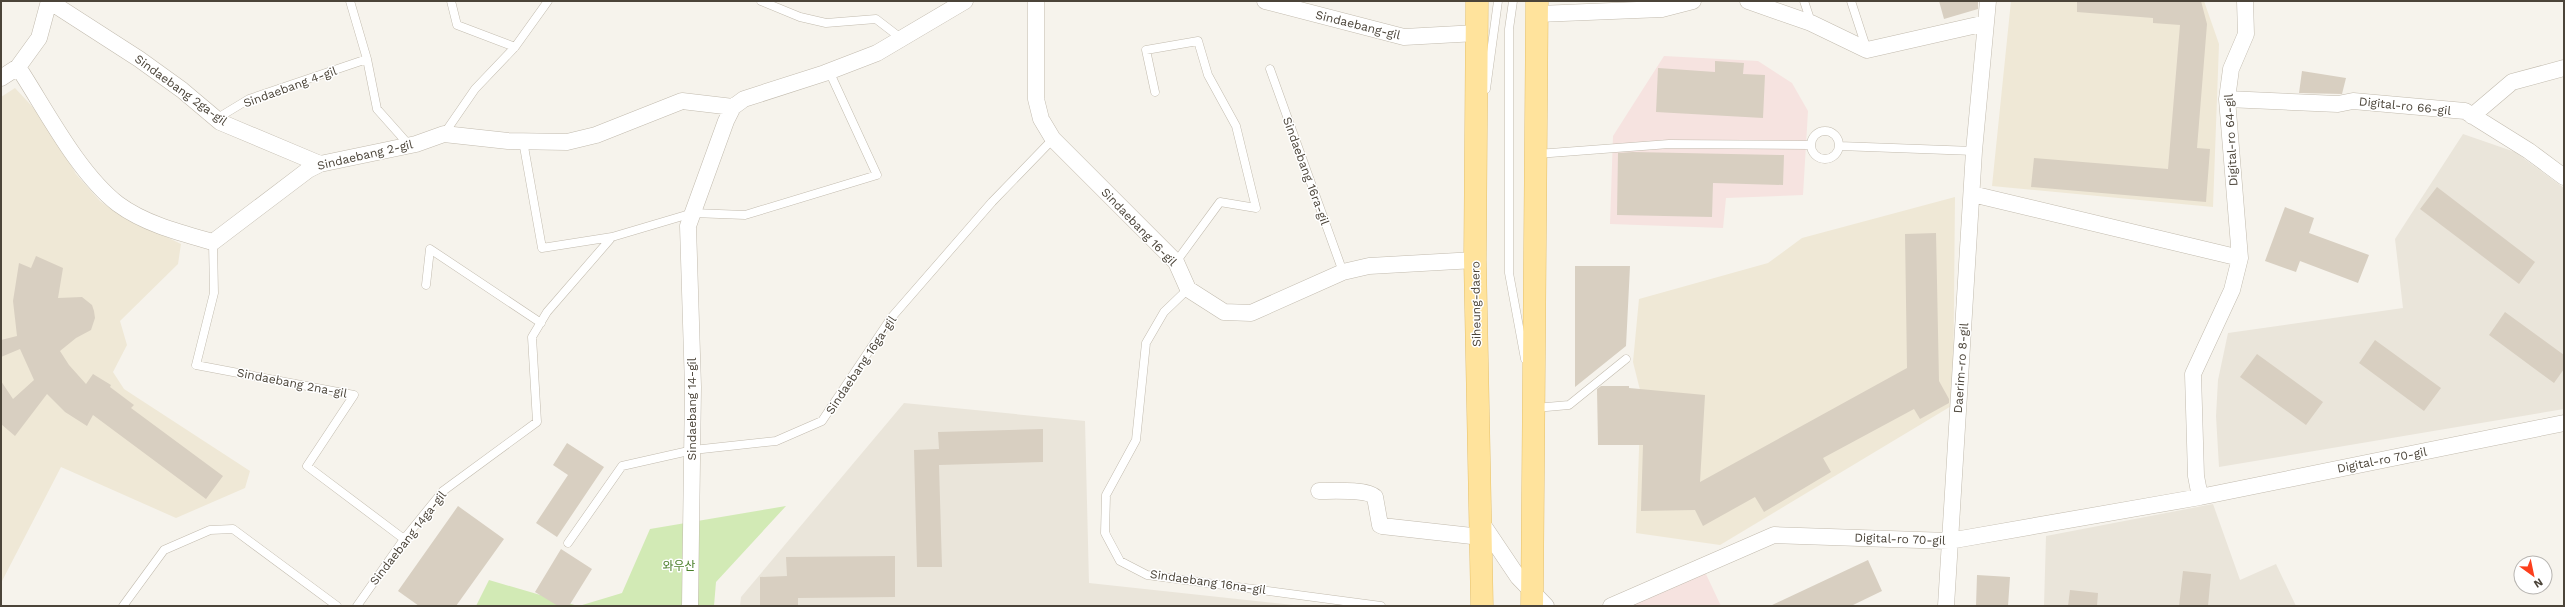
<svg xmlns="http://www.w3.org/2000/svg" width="2565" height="607" font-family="'Work Sans','Noto Sans KR',sans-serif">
  <rect width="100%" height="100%" fill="#f6f3ec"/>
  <path fill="#eae5da" d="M 2463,134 L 2515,152 L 2564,188 L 2564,409 L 2219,467 L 2216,416 L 2218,380 L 2228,333 L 2403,308 L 2395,239 Z
    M 904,403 L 1085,421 L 1089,583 L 1303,606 L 740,606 L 741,597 Z
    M 2213,504 L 2240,580 L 2276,564 L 2296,606 L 2044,606 L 2046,536 Z"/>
  <path fill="#efe8d6" d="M 2011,1 L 2204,1 L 2219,44 L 2213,207 L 1992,186 Z
    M 15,88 L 43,118 L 76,174 L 100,201 L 116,212 L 181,244 L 178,264 L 120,321 L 127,345 L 113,372 L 124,389 L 250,471 L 245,488 L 176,518 L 61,467 L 1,583 L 1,97 Z
    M 1955,197 L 1953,405 L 1720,545 L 1636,533 L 1641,394 L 1633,362 L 1639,299 L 1768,263 L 1802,238 Z"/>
  <path fill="#f6e3e0" d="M 1664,56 L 1758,61 L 1792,83 L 1808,111 L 1803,195 L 1726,198 L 1723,228 L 1610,224 L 1613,136 Z
    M 1705,572 L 1721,606 L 1609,606 Z"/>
  <path fill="#d2eab5" d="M 786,506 L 716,582 L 714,606 L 579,606 L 622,593 L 650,529 Z
    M 489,580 L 578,606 L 476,606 Z"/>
  <path fill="#d8cfc1" d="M 1939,1 L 1978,1 L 1978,9 L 1944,19 Z
    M 2077,1 L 2201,1 L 2207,24 L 2197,148 L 2210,149 L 2206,202 L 2031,187 L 2034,158 L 2168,169 L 2180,25 L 2153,23 L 2153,18 L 2077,12 Z
    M 1715,61 L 1744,63 L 1743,74 L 1765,75 L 1763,118 L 1656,112 L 1658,68 L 1715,72 Z
    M 2302,71 L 2346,78 L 2342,94 L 2299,93 Z
    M 1633,152 L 1784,155 L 1783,185 L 1713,183 L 1712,217 L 1617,215 L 1618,153 Z
    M 2437,187 L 2535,262 L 2519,284 L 2420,209 Z
    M 2285,207 L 2314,218 L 2309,233 L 2369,255 L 2358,283 L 2300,261 L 2296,272 L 2265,261 Z
    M 1936,233 L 1939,381 L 1949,399 L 1949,403 L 1920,419 L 1914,409 L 1823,458 L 1831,472 L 1764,512 L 1755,497 L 1703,526 L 1695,510 L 1641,511 L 1643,445 L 1598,445 L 1597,389 L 1601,386 L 1629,386 L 1629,388 L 1705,395 L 1700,482 L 1907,368 L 1905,234 Z
    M 36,256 L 63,268 L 58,298 L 82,297 L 92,305 L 94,311 L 95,318 L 91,330 L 76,338 L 60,351 L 69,365 L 86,384 L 93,374 L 111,385 L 110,387 L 134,405 L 131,408 L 223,476 L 206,499 L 93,415 L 87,426 L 65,412 L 47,394 L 15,436 L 1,424 L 1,381 L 13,399 L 34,380 L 20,349 L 1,357 L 1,340 L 17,336 L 13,301 L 19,263 L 31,268 Z
    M 1575,266 L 1630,266 L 1626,346 L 1575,387 Z
    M 2505,312 L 2564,355 L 2564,369 L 2554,383 L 2489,335 Z
    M 2375,340 L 2441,388 L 2424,411 L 2359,363 Z
    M 2257,354 L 2323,402 L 2306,425 L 2240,377 Z
    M 1043,429 L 1043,462 L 939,465 L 942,567 L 917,567 L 914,450 L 939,449 L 938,432 Z
    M 567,443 L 604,467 L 557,537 L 536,523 L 568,475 L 553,465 Z
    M 458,506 L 504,539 L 456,606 L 419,606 L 398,591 Z
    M 561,549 L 592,569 L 569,606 L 558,606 L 535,592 Z
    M 895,556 L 895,597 L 798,598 L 798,606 L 760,606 L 760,577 L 787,576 L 786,557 Z
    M 1868,560 L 1882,591 L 1851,606 L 1770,606 Z
    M 2183,571 L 2211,574 L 2208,606 L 2179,606 Z
    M 1977,575 L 2010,577 L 2008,606 L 1976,606 Z
    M 2070,590 L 2098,593 L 2097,606 L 2068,606 Z"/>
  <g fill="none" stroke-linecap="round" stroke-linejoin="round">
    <g stroke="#c2bbae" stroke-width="9">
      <path id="service" d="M 350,1 L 367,59 L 377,109 L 409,145
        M 451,1 L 457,25 L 515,47
        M 761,1 L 800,17 L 826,23 L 876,19 L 902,39
        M 1513,1 L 1509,29 L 1509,273 L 1525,359
        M 1804,1 L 1811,22
        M 1851,1 L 1867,50
        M 1270,69 L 1343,272
        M 1486,89 L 1498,1
        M 1155,92 L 1146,50 L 1198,41 L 1208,75 L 1236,126 L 1256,208 L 1220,202 L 1176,262
        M 216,119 L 249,99 L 367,59
        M1811 145a14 14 0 1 1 28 0a14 14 0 1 1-28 0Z
        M 444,134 L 475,89 L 515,47 L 548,1
        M 523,141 L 542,248 L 612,237
        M 1839,146 L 1974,151
        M 1537,154 L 1669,144 L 1810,145
        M 213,242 L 214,293 L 196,365 L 354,395 L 307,466 L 404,539
        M 426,285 L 430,249 L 541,323
        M 1188,289 L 1164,312 L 1146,343 L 1136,440 L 1106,495 L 1105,533 L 1120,561 L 1147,575 L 1381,606
        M 1535,408 L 1569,405 L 1626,359
        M 568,543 L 622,466 L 693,450 L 776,441 L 822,421 L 891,318 L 992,202 L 1053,139
        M 123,606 L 164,550 L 210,530 L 233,529 L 337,606
        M 357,606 L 404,539 L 443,491 L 537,422 L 532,337 L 547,312 L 612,237 L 693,213 L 745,215 L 877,175 L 829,71"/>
    </g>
    <g stroke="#c2bbae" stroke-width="17">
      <path id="minor" d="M 49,1 L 139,59 L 182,90 L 220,122 L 320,164
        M 1036,1 L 1036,99 L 1041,119 L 1053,139 L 1176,262 L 1188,289 L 1224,312 L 1251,313 L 1343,272 L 1369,266 L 1475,260
        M 1265,1 L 1404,37 L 1477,33
        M 1748,1 L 1811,23 L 1867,50 L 1986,23
        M 1538,14 L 1662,9 L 1693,1
        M 18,67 L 39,38 L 49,1
        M 1,78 L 18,67 C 46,110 78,173 118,204 C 145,224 181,233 213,242 L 308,170 L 320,164 L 416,144 L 444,134 L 508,141 L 567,142 L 596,135 L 682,101 L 733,107
        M 2227,99 L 2338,104 L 2353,101 L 2465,111 L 2529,151 L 2564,177
        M 2472,116 L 2512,82 L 2564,68
        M 1972,194 L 2240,258
        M 1319,491 C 1332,491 1367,489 1375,497 L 1380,525 L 1382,526 L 1481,537
        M 2200,497 L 2196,476 L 2193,374 L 2232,290 L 2240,258 L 2227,99 L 2231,69 L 2246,34 L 2245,1
        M 1481,522 L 1518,577 L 1546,606
        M 690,606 L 693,387 L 688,226 L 726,121 L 733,107 L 744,99 L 825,73 L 877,53 L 965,1
        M 1611,606 L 1774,535 L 1949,541 L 2200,497 L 2564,423
        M 1946,606 L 1974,151 L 1988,1"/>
    </g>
    <g stroke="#e6c16a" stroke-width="23">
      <path id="primary" d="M 1477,1 L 1475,260 L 1482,606
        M 1532,606 L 1537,1"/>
    </g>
    <use href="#service" stroke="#fff" stroke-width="8"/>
    <use href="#minor" stroke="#fff" stroke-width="16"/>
    <use href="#primary" stroke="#ffe39c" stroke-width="22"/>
  </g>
  <g text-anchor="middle" stroke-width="3" stroke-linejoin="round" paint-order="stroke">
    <g font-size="12" fill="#4b4439" stroke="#fff">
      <text transform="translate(1358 25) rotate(14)" y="4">Sindaebang-gil</text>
      <text transform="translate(290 87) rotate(-20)" y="4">Sindaebang 4-gil</text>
      <text transform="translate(181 90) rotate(36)" y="4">Sindaebang 2ga-gil</text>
      <text transform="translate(2405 106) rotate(6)" y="4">Digital-ro 66-gil</text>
      <text transform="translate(2231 140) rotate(-93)" y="4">Digital-ro 64-gil</text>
      <text transform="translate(365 155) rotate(-13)" y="4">Sindaebang 2-gil</text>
      <text transform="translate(1306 171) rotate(70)" y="4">Sindaebang 16ra-gil</text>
      <text transform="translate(1139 227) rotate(46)" y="4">Sindaebang 16-gil</text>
      <text transform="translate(1476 304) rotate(-91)" y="4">Siheung-daero</text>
      <text transform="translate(861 365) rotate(-56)" y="4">Sindaebang 16ga-gil</text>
      <text transform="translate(1961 368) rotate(-86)" y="4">Daerim-ro 8-gil</text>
      <text transform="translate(292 383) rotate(11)" y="4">Sindaebang 2na-gil</text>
      <text transform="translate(692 409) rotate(-90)" y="4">Sindaebang 14-gil</text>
      <text transform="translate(2382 460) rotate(-11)" y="4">Digital-ro 70-gil</text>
      <text transform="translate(408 538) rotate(-52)" y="4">Sindaebang 14ga-gil</text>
      <text transform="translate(1900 539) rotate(2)" y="4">Digital-ro 70-gil</text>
      <text transform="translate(1208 582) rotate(8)" y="4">Sindaebang 16na-gil</text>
    </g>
    <g font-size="12" fill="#4a7f2a" stroke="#fff">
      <text x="679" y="570">와우산</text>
    </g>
  </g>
  <rect width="2565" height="607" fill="none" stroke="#4b4439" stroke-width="4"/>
  <g transform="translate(2533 575) rotate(147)"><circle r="19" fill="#ffffff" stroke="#b7b4b0"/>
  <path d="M0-3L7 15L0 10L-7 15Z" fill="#fc3f1d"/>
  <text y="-6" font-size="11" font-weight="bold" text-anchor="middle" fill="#4b4439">N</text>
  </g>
</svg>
